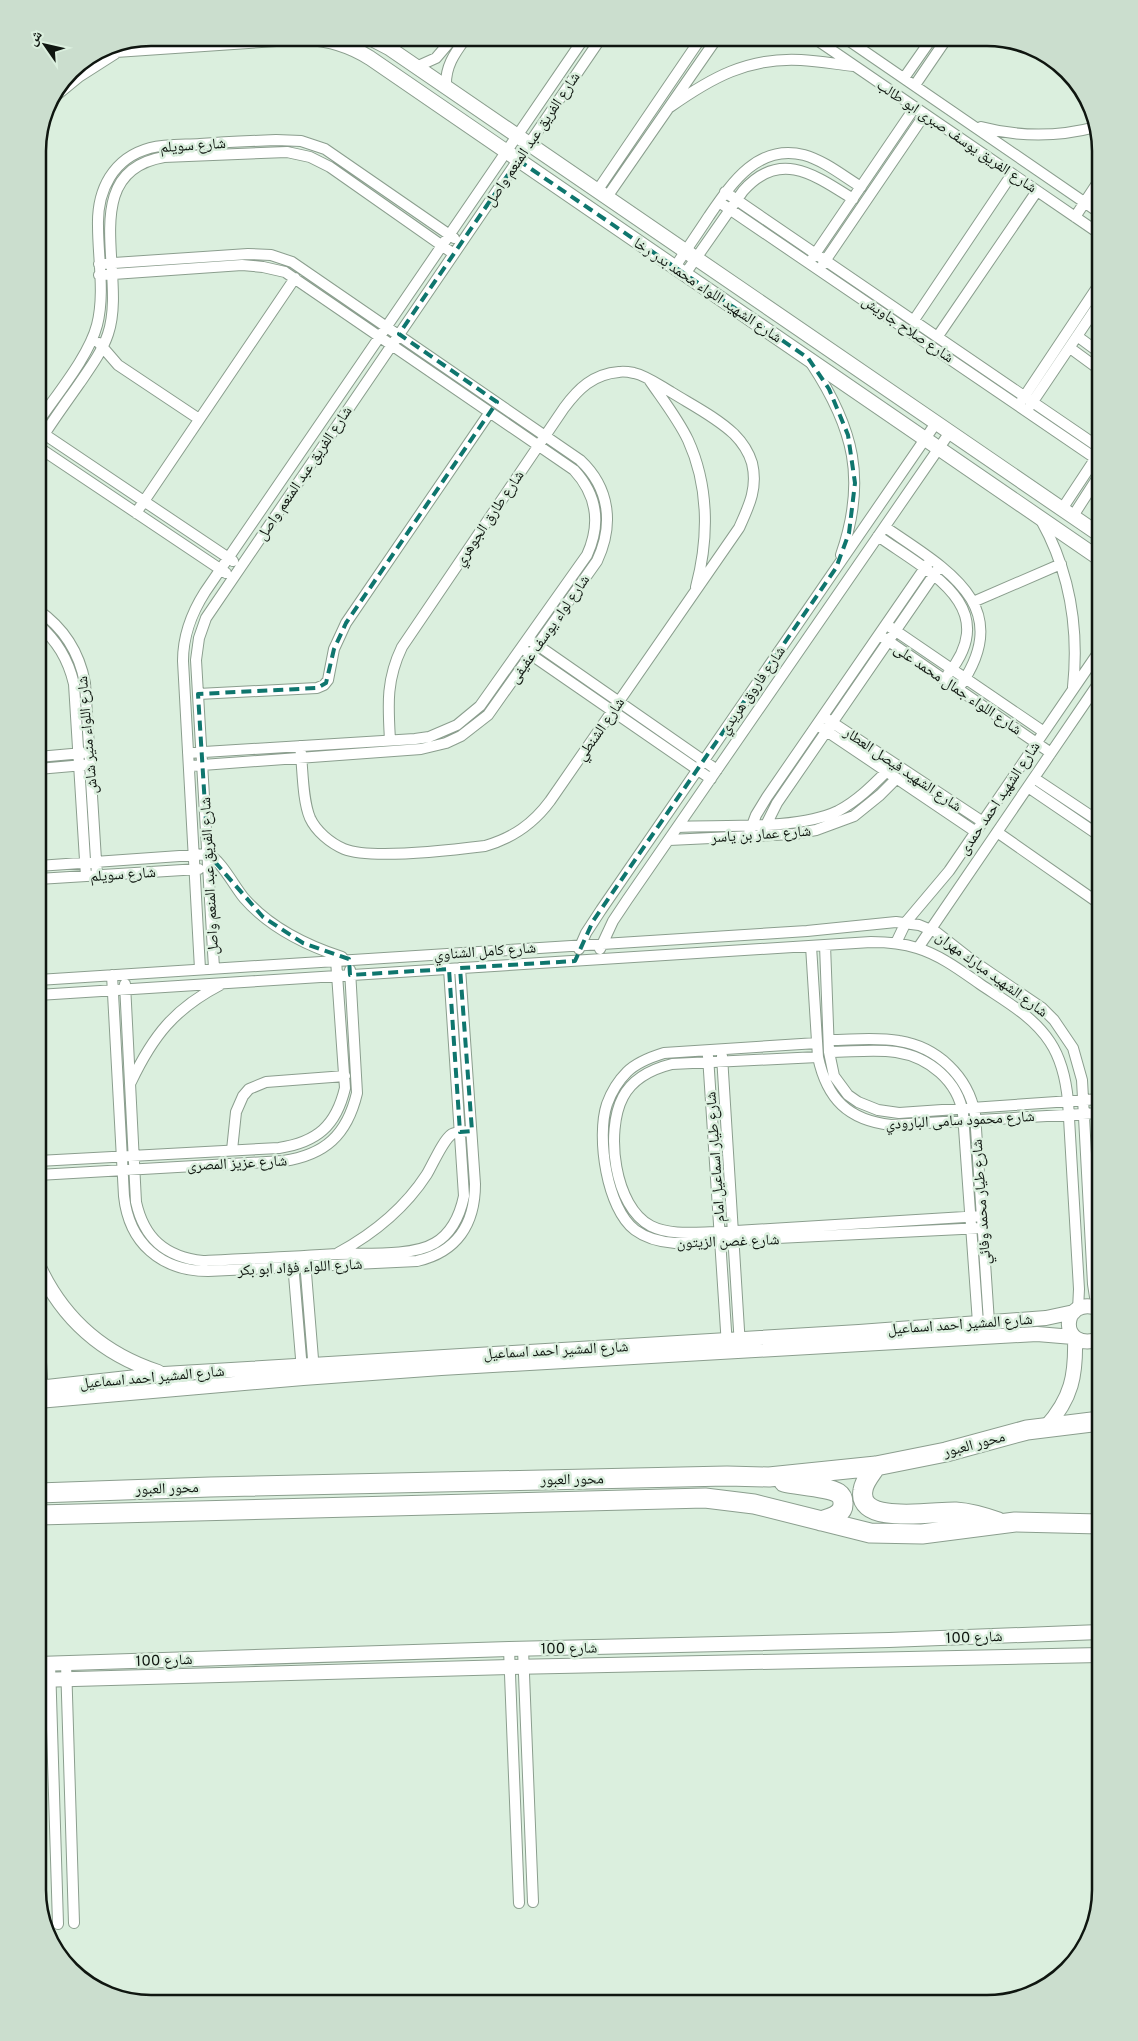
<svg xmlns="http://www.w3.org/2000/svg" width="1138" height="2041" font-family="Overpass,'Noto Naskh Arabic',sans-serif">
  <rect width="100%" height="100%" fill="#dbefde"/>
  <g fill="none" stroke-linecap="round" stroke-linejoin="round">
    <g stroke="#8b9e8e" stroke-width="12">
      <path id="street" d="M 814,38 L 1100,234
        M 845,38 L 1100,213
        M 416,67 L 436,58 L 453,38
        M 904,78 L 932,38
        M 915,85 L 947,38
        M 446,87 C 445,67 454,54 466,38
        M 670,107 C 711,78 748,57 801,60 C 818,61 836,64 854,66
        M 981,127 C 1019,137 1058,137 1096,127
        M 597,191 L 701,38
        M 725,192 L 1100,448
        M 607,197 L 717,38
        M 719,202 L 1095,458
        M 1075,217 L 1100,179
        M 813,257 L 915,107
        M 99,264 L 248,254 L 271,255 L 292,262 L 580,460 C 610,488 614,525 597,561 L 488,715 L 461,736 L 446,743 L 421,749 L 189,766
        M 823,264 L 925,114
        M 675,267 C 686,250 698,233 709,216 C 731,184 758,143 804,155 C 825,161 843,176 861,187
        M 685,274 L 743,191 C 780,149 815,175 853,199
        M 99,275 L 242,265 L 263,267 L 285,272 L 574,470 C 597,495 601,524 587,555 L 480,706 L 457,725 L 429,737 L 415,739 L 188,753
        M 914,320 L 1012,174
        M 938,336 L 1037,191
        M 1077,336 L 1100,353
        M 99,343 L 118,365 L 199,419
        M 1070,348 L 1100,370
        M 811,363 C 854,428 867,480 841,555
        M 650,381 C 663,400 678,419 688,440 C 709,486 709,538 696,587
        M 1022,400 L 1100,283
        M 1030,406 L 1100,302
        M 38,422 C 57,394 89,356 97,325 C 105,294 98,258 98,226 C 97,190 113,158 150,148 C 166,144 184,145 200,144 C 225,142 250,141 276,140 L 301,141 L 325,149 L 454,238
        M 38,430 L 233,561
        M 38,444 C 51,423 65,404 79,384 C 90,368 102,352 108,334 C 128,276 75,172 164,157 L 287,152 L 310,157 L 330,167 L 454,254
        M 38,447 L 226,573
        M 1062,509 L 1099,453
        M 136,513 L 295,278
        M 1073,516 L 1100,474
        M 1041,520 C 1070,572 1079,629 1073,687
        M 885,527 C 946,569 1018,606 958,689
        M 878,536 C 927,571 1003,606 948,674
        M 973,602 L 1061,564
        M 38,610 C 64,628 79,651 85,683 L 97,876
        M 38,624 C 57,641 68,659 74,684 L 86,876
        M 890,627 L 1044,732
        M 884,638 L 1051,753
        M 533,642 L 717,770
        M 527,652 L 711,779
        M 198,694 L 317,688 L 324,685 L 328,680 L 334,649 L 346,623 L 490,412
        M 827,719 L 983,822
        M 822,728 L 976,832
        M 300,746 C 303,767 302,799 310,818 C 316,831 330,843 344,849 C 371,860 453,850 485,846 C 513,838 533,824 550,801 L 739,528 C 749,506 758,488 752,463 C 749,453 742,442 734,434 C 716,417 692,405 671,392 C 659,385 647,376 634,373 C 629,372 623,371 619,372 C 593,374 578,389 564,408 L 402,647 C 386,680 388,705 390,740
        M 38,757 L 83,753
        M 38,769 L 84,765
        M 1034,778 L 1100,822
        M 1028,787 L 1100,836
        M 678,827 C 722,825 799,830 838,811 C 857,801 872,786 886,772
        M 997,832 L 1100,904
        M 761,835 L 777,803 L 940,566
        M 748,836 L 756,815 L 767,797 L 931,559
        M 669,840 L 794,834 L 816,830 L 854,816 L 880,795 L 896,779
        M 38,866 L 208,854 C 221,860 234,886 244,898 C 270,928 305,945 342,957
        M 38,879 L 199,869
        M 896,943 L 906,922 L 949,871 L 1100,650
        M 825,945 L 829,1052 L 834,1076 L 848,1095 L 858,1102 L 878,1110 L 899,1113 L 1100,1099
        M 811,946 L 818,1057 C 827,1099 848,1120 891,1125 L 1100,1113
        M 918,948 L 1100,681
        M 579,949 L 586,933 L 601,910 L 936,423
        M 600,949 L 613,921 L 627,900 L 950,432
        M 214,968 L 196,660 L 199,638 L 206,618 L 601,38
        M 200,969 L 183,661 C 183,635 191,614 205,592 L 584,38
        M 112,975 L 124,1196 C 129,1243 161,1271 208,1271 L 417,1261 C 457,1252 475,1224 475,1184 L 460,968
        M 38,980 L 807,931 L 896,922 L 919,925 L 936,932 L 973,961 L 1042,1008 L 1054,1020 L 1073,1048 L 1082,1080 L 1093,1284 L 1095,1297 L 1100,1309
        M 125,984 L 136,1202 C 144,1238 165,1257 203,1261 C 247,1259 292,1257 337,1254 C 364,1253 412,1257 435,1243 C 452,1233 460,1215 464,1196 L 449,969
        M 38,995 L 871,942 C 887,942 902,943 917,948 C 940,955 960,970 980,984 C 1005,1001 1033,1016 1050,1042 C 1062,1060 1066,1080 1068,1101 L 1079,1289 L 1078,1310
        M 829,1040 C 852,1040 877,1037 899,1041 C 937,1047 968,1076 975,1114 L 989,1322
        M 817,1043 L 664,1053 C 651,1057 637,1062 627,1072 C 618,1081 611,1093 607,1104 C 596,1137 607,1209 635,1230 C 647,1239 661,1242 675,1243 L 982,1228
        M 829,1052 C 851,1052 875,1049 896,1052 C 929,1057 958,1081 963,1114 L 978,1323
        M 708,1056 L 727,1346
        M 722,1056 L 740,1346
        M 818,1057 L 672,1064 C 652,1069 633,1078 623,1097 C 605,1131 614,1207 651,1226 C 671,1236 698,1232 720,1232 L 981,1216
        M 131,1082 C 153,1036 174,1009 220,985
        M 232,1150 L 236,1112 L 243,1096 L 249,1089 L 266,1082 L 345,1076
        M 38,1161 L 279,1148 C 317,1142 336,1126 345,1088 L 336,960
        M 38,1175 L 283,1161 C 325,1155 347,1135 357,1093 L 350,970
        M 338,1253 C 373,1234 405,1208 427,1174 C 433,1164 443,1140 452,1134 C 456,1132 462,1132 467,1131
        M 305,1261 L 314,1371
        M 293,1263 L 302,1370
        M 38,1313 L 43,1395
        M 509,1649 L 519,1903
        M 523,1649 L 533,1902
        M 66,1663 L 74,1923
        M 50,1664 L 58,1924"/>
    </g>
    <g stroke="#8b9e8e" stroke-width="16">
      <path id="secondary" d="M 307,38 C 330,39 351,46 370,58 L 1100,559
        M 370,38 L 389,48 L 1100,535
        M 101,51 L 291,38
        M 56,93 L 78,75 L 114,52
        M 38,1265 C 62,1318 103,1354 158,1372
        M 1100,1339 C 1057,1354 1060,1293 1100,1309
        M 38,1388 L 164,1374 L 859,1332 L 1046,1318 L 1074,1312
        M 38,1401 L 303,1378 L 441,1368 L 1037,1334 L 1073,1337
        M 1046,1427 C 1072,1398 1076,1375 1075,1338
        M 38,1664 L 509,1649 L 889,1640 L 1100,1632
        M 38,1680 L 511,1667 L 1100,1655"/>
    </g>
    <g stroke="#8b9e8e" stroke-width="21">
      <path id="highway" d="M 876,1466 C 872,1473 864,1481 863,1490 C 856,1526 936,1511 956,1512 C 971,1513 984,1517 998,1522
        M 784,1482 C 796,1485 829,1487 838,1493 C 841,1495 843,1499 843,1503 C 844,1515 830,1518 821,1521
        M 38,1493 L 210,1487 L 727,1476 L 769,1477 L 876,1466 L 946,1452 L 1027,1430 L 1100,1421
        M 38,1515 L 705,1498 L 754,1504 L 870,1533 L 922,1534 L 1015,1522 L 1100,1524"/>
    </g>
    <use href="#street" stroke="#fff" stroke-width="10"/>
    <use href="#secondary" stroke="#fff" stroke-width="14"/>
    <use href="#highway" stroke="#fff" stroke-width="19"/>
  </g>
  <path fill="none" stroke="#0f766e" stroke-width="4" stroke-dasharray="10 6" stroke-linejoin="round" d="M 518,160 L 808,358 L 829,389 L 848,435 L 855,483 L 849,533 L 836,568 L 593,921 L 575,961 L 460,968 L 472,1131 L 460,1132 L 449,969 L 350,975 L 349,959 L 303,943 L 263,917 L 208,854 L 198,694 L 317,688 L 326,683 L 334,649 L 346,623 L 497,402 L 399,334 Z"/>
  <g text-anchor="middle" stroke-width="5" stroke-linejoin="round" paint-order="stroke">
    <g font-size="15" fill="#0f1610" stroke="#dbefde">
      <text transform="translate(957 136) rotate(34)" y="5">شارع الفريق يوسف صبرى ابو طالب</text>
      <text transform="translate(532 139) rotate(-56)" y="5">شارع الفريق عبد المنعم واصل</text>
      <text transform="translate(193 145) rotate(-4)" y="5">شارع سويلم</text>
      <text transform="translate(708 290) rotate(34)" y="5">شارع الشهيد اللواء محمد بدر رخا</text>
      <text transform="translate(908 329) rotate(34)" y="5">شارع صلاح جاويش</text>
      <text transform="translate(304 473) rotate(-56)" y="5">شارع الفريق عبد المنعم واصل</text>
      <text transform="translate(489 518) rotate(-56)" y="5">شارع طارق الجوهري</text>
      <text transform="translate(549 629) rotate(-55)" y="5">شارع لواء يوسف عفيفى</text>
      <text transform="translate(958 689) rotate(34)" y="5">شارع اللواء جمال محمد على</text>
      <text transform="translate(752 690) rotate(-55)" y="5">شارع فاروق هريدي</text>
      <text transform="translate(600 729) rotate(-55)" y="5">شارع الشنطي</text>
      <text transform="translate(87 735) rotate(-95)" y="5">شارع اللواء منير شاش</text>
      <text transform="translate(903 769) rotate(34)" y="5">شارع الشهيد فيصل العطار</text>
      <text transform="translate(999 798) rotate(-56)" y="5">شارع الشهيد احمد حمدى</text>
      <text transform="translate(761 834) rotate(-4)" y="5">شارع عمار بن ياسر</text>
      <text transform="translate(123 874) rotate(-4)" y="5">شارع سويلم</text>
      <text transform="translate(209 876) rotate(-93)" y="5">شارع الفريق عبد المنعم واصل</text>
      <text transform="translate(485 951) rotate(-4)" y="5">شارع كامل الشناوي</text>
      <text transform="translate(992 974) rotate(36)" y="5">شارع الشهيد مبارك مهران</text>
      <text transform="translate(960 1120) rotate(-3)" y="5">شارع محمود سامى البارودي</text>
      <text transform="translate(715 1157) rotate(-94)" y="5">شارع طيار اسماعيل امام</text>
      <text transform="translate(237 1163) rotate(-3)" y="5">شارع عزيز المصرى</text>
      <text transform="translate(981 1202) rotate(-94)" y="5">شارع طيار محمد وفائي</text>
      <text transform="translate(728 1241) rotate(-2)" y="5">شارع غصن الزيتون</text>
      <text transform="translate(300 1267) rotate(-3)" y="5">شارع اللواء فؤاد ابو بكر</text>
      <text transform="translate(960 1324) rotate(-4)" y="5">شارع المشير احمد اسماعيل</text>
      <text transform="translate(556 1350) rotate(-3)" y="5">شارع المشير احمد اسماعيل</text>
      <text transform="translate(152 1377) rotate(-5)" y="5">شارع المشير احمد اسماعيل</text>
      <text transform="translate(974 1444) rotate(-15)" y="5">محور العبور</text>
      <text transform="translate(572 1479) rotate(-1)" y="5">محور العبور</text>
      <text transform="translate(167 1488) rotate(-2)" y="5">محور العبور</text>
      <text transform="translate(974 1637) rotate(-2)" y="5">شارع 100</text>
      <text transform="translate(569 1648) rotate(-1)" y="5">شارع 100</text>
      <text transform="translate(164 1660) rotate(-2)" y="5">شارع 100</text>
    </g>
  </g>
  <path d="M0 0H1138V2041H0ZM151 46H987A105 105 0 0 1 1092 151V1890A105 105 0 0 1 987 1995H151A105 105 0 0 1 46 1890V151A105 105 0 0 1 151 46Z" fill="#cbdece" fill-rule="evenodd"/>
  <path fill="none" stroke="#0f1610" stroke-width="2.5" d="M151 46H987A105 105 0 0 1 1092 151V1890A105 105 0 0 1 987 1995H151A105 105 0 0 1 46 1890V151A105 105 0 0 1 151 46Z"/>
  <g transform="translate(45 45) rotate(304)" stroke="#dbefde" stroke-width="4" paint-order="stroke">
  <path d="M0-4L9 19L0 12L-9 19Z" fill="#0f1610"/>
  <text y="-8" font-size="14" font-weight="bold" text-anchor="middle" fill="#0f1610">ش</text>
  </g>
</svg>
